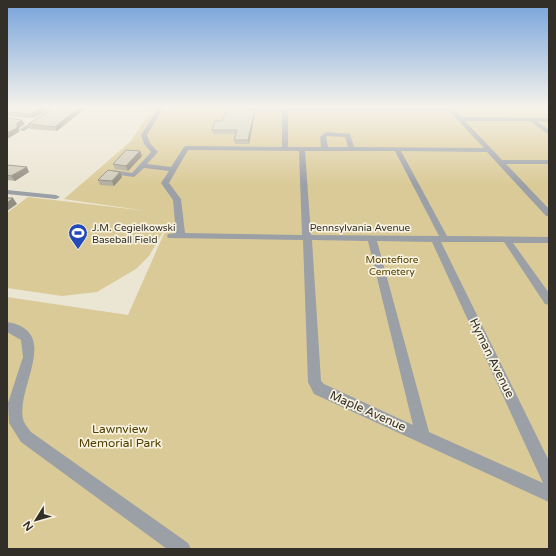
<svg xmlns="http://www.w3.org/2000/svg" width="556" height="556" font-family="'Varela Round',sans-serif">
  <rect width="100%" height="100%" fill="#ebe5d3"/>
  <path fill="#daca97" d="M 153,107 L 549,107 L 549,549 L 7,549 L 7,297 L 128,315 L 170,220 L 149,256 L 136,269 L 97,292 L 62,296 L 7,288 L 7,213 L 28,197 L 147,211 L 64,199 L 130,142 Z"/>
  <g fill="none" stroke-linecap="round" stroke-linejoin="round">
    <path fill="#9b9fa6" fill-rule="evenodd" d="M 159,107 L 164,107 L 147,135 L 150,143 L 158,152 L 147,164 L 171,167 L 184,147 L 186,146 L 282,147 L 282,112 L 225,111 L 227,108 L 452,107 L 462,117 L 549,118 L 549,122 L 537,121 L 549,130 L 549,135 L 530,121 L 465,121 L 502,160 L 549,160 L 549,164 L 506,164 L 549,209 L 549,216 L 546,216 L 487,152 L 401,151 L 447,236 L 549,237 L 549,243 L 513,243 L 549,293 L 549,305 L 545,304 L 504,242 L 441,242 L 549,461 L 549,502 L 314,394 L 308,382 L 303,240 L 168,238 L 167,236 L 168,234 L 176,233 L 173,200 L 161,183 L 169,171 L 144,168 L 134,177 L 112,174 L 109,172 L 112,170 L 132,173 L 151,152 L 144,144 L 141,135 ZM 288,111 L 449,111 L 484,148 L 354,147 L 350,134 L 326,132 L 320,137 L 321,147 L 288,147 ZM 327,136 L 345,137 L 348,147 L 328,147 L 326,137 ZM 188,150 L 299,151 L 302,235 L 185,233 L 181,199 L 169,183 ZM 305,151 L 395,151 L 439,236 L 311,235 ZM 312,240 L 368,241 L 413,425 L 324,384 L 321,381 ZM 377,241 L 432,242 L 543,483 L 429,432 Z
      M 38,118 L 43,119 L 24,131 L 19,130 Z
      M 7,190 L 56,195 L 60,197 L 56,199 L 7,194 Z
      M 7,322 C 62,331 16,387 23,419 C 24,423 28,428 31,432 L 188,543 L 191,549 L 167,549 L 21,442 L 9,423 L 8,403 L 23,357 L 21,340 L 7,332 Z"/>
  </g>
  <path fill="#b3af9f" d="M 7,107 L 87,107 L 57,131 L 30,129 L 28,124 L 50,110 L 48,110 L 34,118 L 7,116 Z
    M 255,113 L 249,144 L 235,144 L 234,140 L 236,134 L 213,134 L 212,130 L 222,121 Z
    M 140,151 L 142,156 L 128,171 L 115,169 L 113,164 Z
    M 7,165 L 29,172 L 15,181 L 7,180 Z
    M 122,177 L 114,186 L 100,185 L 98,180 Z"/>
  <path fill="#928e82" d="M 43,107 L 47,107 L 48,110 L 34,118 L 31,114 Z
    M 80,107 L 87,107 L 57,131 L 55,127 Z
    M 255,109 L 255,113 L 249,144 L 248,140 Z
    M 22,120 L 25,124 L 19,128 L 19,132 L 7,139 L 7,133 L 17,123 Z
    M 140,151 L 142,156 L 128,171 L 126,166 Z
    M 27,167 L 29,172 L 15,181 L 11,176 Z
    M 120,172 L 122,177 L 114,186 L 112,181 Z
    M 13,198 L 17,204 L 7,211 L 7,203 Z"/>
  <path fill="#d0cbb9" stroke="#928e82" d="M 7,107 L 43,107 L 31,114 L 7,112 Z
    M 50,107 L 80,107 L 55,127 L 28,124 L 51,110 Z
    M 228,108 L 255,109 L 248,140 L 234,140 L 237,130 L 212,130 L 215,121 L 222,121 Z
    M 7,118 L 22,120 L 17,123 L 17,128 L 7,133 Z
    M 126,150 L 140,151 L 126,166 L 113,164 Z
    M 7,165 L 27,167 L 11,176 L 7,175 Z
    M 108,170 L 120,172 L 112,181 L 98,180 Z
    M 7,198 L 13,198 L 7,203 Z"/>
  <linearGradient id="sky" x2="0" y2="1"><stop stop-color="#75a2db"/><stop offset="0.58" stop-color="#f6f3eb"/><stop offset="1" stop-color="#f6f3eb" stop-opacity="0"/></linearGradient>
  <rect width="556" height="185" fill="url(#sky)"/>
  <defs>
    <g id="stadium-pin" transform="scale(1)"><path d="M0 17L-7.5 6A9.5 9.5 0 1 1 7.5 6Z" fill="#224ab8" stroke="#f8f2e0"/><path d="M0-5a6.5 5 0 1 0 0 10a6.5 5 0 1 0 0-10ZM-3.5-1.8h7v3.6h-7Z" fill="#fff"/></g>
  </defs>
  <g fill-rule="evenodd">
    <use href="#stadium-pin" x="78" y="233"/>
  </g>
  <g text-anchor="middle" stroke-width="3.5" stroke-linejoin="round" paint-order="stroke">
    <g font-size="10" fill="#312f28" stroke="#f8f2e0" text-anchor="start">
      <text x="92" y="231">J.M. Cegielkowski<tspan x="92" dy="12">Baseball Field</tspan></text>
    </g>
    <g font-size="10" fill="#312f28" stroke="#f8f2e0">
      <text x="360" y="231">Pennsylvania Avenue</text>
    </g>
    <g font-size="10" fill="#514000" stroke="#f8f2e0">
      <text x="392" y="263">Montefiore<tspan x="392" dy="12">Cemetery</tspan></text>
    </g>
    <g font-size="12" fill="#312f28" stroke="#f8f2e0">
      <text transform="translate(492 358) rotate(64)" y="4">Hyman Avenue</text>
      <text transform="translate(368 411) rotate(24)" y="4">Maple Avenue</text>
    </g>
    <g font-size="12" fill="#514000" stroke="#f8f2e0">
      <text x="120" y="433">Lawnview<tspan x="120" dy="14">Memorial Park</tspan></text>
    </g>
  </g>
  <rect width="556" height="556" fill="none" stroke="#312f28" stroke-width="16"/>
  <g transform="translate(36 520) rotate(233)" stroke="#f8f2e0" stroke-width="3" paint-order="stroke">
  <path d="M0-3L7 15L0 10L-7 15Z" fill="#312f28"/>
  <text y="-6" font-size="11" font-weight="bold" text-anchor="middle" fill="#312f28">N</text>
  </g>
</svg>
